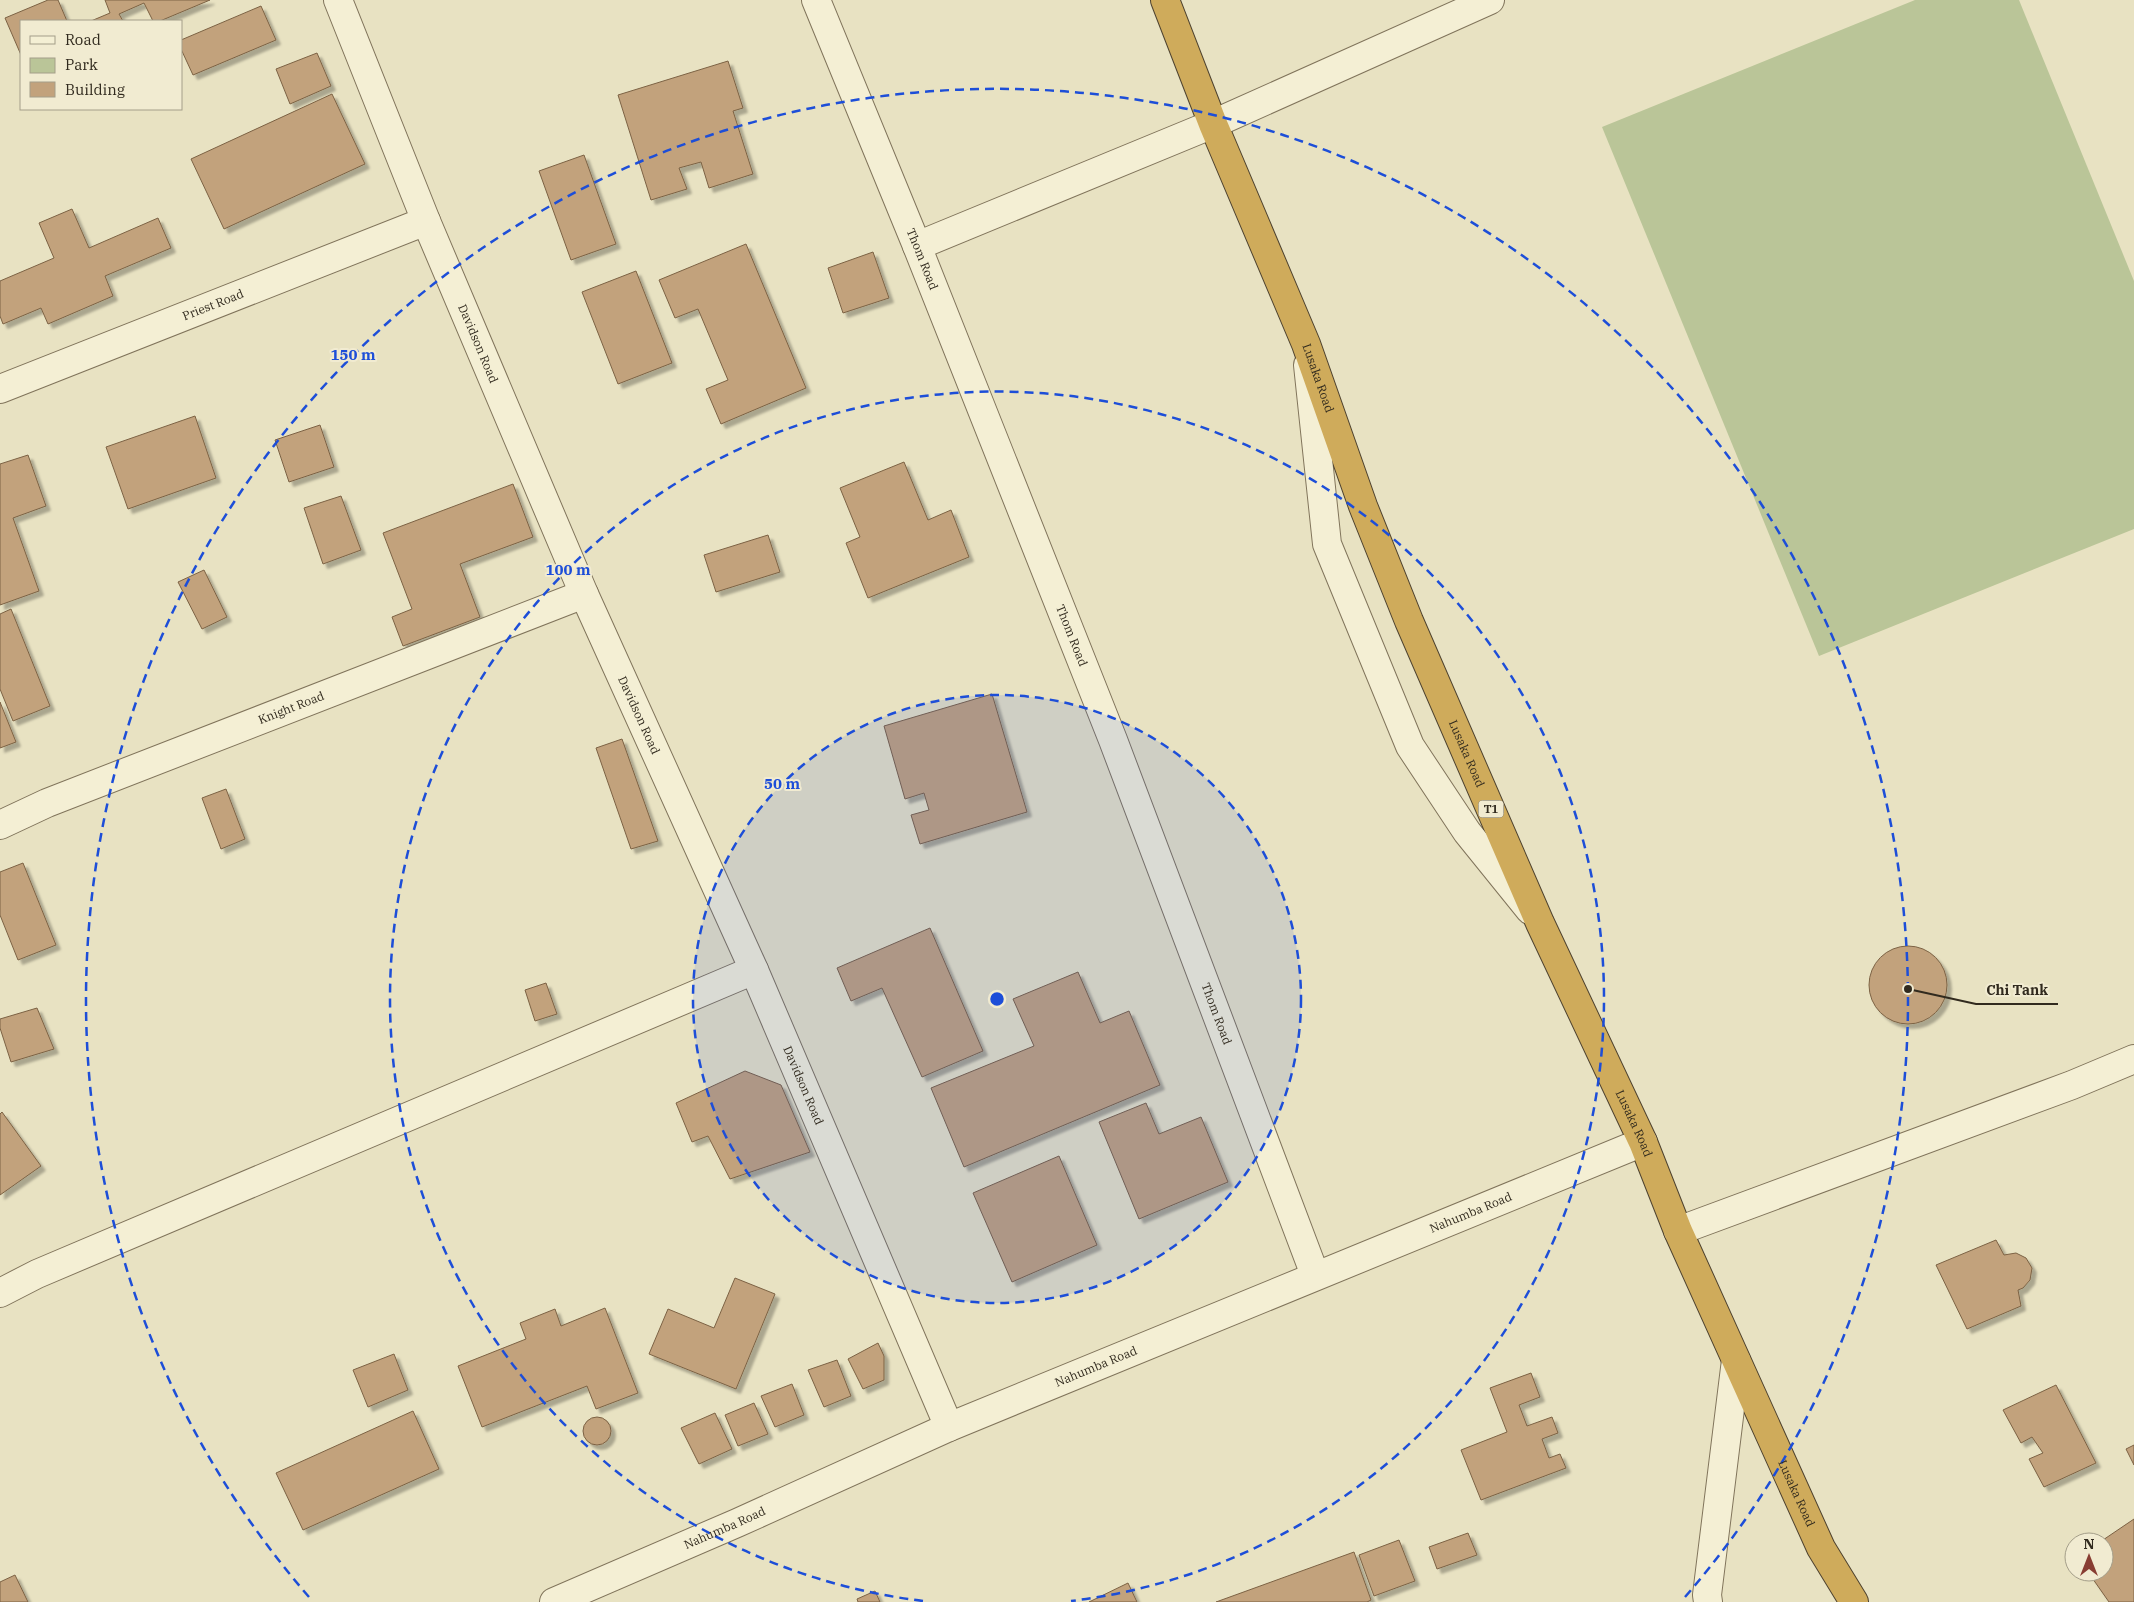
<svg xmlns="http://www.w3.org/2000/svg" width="2134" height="1602" font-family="'IBM Plex Serif',serif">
  <defs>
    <filter id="shadow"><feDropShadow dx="4.5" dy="4.5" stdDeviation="1" flood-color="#0004"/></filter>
  </defs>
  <rect width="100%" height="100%" fill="#e8e2c2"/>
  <path fill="#bac598" d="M 1915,0 L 2019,0 L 2134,281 L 2134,529 L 1819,656 L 1602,127 Z"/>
  <path fill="#c2a27c" stroke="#7c6244" filter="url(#shadow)" d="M 48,0 L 58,0 L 67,21 L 21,21 L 21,55 L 5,18 Z
    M 105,0 L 210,0 L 160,21 L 153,21 L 144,3 L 119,14 L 123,21 L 91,21 L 110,13 Z
    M 261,6 L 276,40 L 193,75 L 181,49 L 181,40 Z
    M 317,53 L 331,86 L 290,104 L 276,69 Z
    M 728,61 L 743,108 L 733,111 L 753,174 L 709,188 L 701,162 L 679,168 L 687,189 L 651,200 L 618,95 Z
    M 332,94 L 365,164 L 224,229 L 191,159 Z
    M 584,155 L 616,244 L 571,260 L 539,171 Z
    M 72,209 L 89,248 L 158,218 L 171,248 L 105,276 L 113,296 L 48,324 L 41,308 L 3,324 L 0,316 L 0,281 L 54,258 L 39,223 Z
    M 746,244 L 806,388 L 721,424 L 706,389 L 728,380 L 698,309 L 675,318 L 659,280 Z
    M 873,252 L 889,298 L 843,313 L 828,268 Z
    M 636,271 L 672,363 L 618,384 L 582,292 Z
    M 195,416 L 216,478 L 128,509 L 106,447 Z
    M 320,425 L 334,467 L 289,482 L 275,440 Z
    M 28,455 L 46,506 L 13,518 L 39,591 L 0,605 L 0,464 Z
    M 904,462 L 928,520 L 951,510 L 969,557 L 868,598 L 846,543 L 860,537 L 840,488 Z
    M 513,484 L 533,537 L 460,564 L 480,617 L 403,646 L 392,617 L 412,609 L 383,533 Z
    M 341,496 L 361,550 L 323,564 L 304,508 Z
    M 768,535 L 780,572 L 716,592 L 704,555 Z
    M 204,570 L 227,617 L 202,629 L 178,582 Z
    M 11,609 L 50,706 L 13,721 L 0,689 L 0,614 Z
    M 992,694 L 1027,812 L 920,844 L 911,815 L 929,810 L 924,793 L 905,799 L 884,726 Z
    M 0,702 L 16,742 L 0,748 Z
    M 622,739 L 658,841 L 631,849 L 596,748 Z
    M 226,789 L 245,839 L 221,849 L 202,798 Z
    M 23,863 L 56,945 L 18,960 L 0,915 L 0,872 Z
    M 930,928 L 983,1051 L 922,1077 L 882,988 L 851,1001 L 837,968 Z
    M1869 985a39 39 0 1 1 78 0a39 39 0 1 1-78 0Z
    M 1078,972 L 1100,1023 L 1129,1011 L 1160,1085 L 964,1167 L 931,1088 L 1034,1046 L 1013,999 Z
    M 546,983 L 557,1014 L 535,1021 L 525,990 Z
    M 37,1008 L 54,1049 L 11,1062 L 0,1028 L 0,1019 Z
    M 745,1071 L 781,1085 L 810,1152 L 730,1179 L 708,1136 L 692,1142 L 676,1103 Z
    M 1146,1103 L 1159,1134 L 1201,1117 L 1228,1182 L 1139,1219 L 1099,1122 Z
    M 2,1112 L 41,1166 L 0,1195 L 0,1114 Z
    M 1059,1156 L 1097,1245 L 1012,1282 L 973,1193 Z
    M 1996,1240 L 2004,1255 L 2016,1253 L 2026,1258 L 2032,1268 L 2030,1280 L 2023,1288 L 2018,1290 L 2021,1306 L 1967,1329 L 1936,1265 Z
    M 735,1278 L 775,1294 L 736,1389 L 649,1354 L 668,1309 L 714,1328 Z
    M 605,1308 L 638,1393 L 596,1409 L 587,1386 L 482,1427 L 458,1366 L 526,1339 L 520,1323 L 555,1309 L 561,1326 Z
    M 878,1343 L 884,1356 L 884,1380 L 863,1389 L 848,1359 Z
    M 394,1354 L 408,1390 L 368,1407 L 353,1370 Z
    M 837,1360 L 851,1396 L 824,1407 L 808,1370 Z
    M 1531,1373 L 1540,1397 L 1519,1405 L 1527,1426 L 1552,1417 L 1558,1433 L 1542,1439 L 1549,1458 L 1560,1454 L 1566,1468 L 1481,1500 L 1461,1450 L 1507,1432 L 1490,1388 Z
    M 792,1384 L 804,1415 L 775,1427 L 761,1396 Z
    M 2056,1385 L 2096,1463 L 2044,1487 L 2029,1459 L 2043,1453 L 2032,1437 L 2021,1443 L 2003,1410 Z
    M 754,1403 L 768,1434 L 738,1446 L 725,1415 Z
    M 413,1411 L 439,1469 L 303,1530 L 276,1473 Z
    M 715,1413 L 732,1449 L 699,1464 L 681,1428 Z
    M583 1431a14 14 0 1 1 28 0a14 14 0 1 1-28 0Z
    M 2134,1445 L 2134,1465 L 2126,1449 Z
    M 2134,1519 L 2134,1602 L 2109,1602 L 2088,1572 L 2104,1572 L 2104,1542 L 2100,1542 Z
    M 1468,1533 L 1477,1555 L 1437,1569 L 1429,1547 Z
    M 1399,1540 L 1415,1581 L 1374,1596 L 1359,1555 Z
    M 1354,1552 L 1371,1600 L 1367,1602 L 1216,1602 Z
    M 15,1575 L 28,1602 L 0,1602 L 0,1582 Z
    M 1128,1583 L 1137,1602 L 1089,1602 Z
    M 875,1591 L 880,1602 L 858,1602 L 857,1599 Z"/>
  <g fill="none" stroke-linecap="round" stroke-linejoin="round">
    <g stroke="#80745b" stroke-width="30">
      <g id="minor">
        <path id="s1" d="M 338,0 L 426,221 L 584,594 L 754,970 L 949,1427"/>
        <path id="s2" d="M 816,0 L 917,246 L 1113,740 L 1315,1275"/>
        <path d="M 917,246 L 1213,124 L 1490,0"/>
        <path d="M 1308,365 L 1327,544 L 1410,746 L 1467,832 L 1530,910"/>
        <path id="s3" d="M 0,389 L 426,221"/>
        <path id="s4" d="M 0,825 L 47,803 L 584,594"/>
        <path d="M 1678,1231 L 2072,1085 L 2134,1059"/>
        <path d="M 0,1293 L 37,1274 L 754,970"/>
        <path id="s5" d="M 554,1602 L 737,1523 L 949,1427 L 1643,1142"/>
        <path d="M 1708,1602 L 1707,1595 L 1736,1360"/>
      </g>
    </g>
    <g stroke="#4e422f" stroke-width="30">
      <g id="highway">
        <path id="s6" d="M 1165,0 L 1213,124 L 1306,344 L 1363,506 L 1409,621 L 1540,923 L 1643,1142 L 1678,1231 L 1821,1548 L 1854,1602"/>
      </g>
    </g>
    <use href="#minor" stroke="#f4efd4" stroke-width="28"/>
    <use href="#highway" stroke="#cfab5b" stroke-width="28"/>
  </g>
  <circle cx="997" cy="999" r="304" fill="#1d4ed8" fill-opacity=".12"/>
  <g fill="none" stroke="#1d4ed8" stroke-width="2.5" stroke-dasharray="9 6">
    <circle cx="997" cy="999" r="304"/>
    <path d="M923 1601A607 607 0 1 1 1071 1601"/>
    <path d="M309 1597A911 911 0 1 1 1685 1597"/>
  </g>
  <g text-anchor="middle" stroke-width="4" stroke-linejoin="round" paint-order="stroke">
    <rect fill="#f1ebd1" stroke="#6b6454" stroke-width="1" x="1478.5" y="800.5" width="25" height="17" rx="4"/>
    <g font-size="11" font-weight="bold" fill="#312a1e">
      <text x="1491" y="813">T1</text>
    </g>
    <g font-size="12" fill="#312a1e" stroke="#f1ebd1">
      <text dy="4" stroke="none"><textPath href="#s2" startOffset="280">Thom Road</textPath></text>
      <text dy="4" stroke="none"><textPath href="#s3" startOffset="229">Priest Road</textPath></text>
      <text dy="4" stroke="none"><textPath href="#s1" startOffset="371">Davidson Road</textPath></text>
      <text dy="4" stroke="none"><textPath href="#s6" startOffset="408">Lusaka Road</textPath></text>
      <text dy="4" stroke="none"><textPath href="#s2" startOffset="685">Thom Road</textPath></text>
      <text dy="4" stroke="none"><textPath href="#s4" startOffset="314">Knight Road</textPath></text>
      <text dy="4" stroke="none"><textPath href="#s1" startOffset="776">Davidson Road</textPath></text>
      <text dy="4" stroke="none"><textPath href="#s6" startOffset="812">Lusaka Road</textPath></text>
      <text dy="4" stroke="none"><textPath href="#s2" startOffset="1090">Thom Road</textPath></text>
      <text dy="4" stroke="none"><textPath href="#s1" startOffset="1181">Davidson Road</textPath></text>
      <text dy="4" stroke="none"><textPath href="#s6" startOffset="1218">Lusaka Road</textPath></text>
      <text dy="4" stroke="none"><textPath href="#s5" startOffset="996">Nahumba Road</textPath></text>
      <text dy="4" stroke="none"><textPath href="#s5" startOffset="591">Nahumba Road</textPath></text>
      <text dy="4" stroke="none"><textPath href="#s6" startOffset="1622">Lusaka Road</textPath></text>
      <text dy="4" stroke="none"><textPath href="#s5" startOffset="186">Nahumba Road</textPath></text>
    </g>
  </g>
  <circle cx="997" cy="999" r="8" fill="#1d4ed8" stroke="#f1ebd1" stroke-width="2.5"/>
  <g font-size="15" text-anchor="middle" font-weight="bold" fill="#1d4ed8" stroke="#f1ebd1" stroke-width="4" stroke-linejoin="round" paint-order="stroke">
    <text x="353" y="360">150 m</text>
    <text x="568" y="575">100 m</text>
    <text x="782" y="789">50 m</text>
  </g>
  <path fill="none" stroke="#312a1e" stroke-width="2" d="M1908 989L1976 1004H2058"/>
  <circle fill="#312a1e" stroke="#f1ebd1" stroke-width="2" cx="1908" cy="989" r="5"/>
  <g font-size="14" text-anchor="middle" font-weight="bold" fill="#312a1e" stroke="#f1ebd1" stroke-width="4" stroke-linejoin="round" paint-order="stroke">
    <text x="2017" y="995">Chi Tank</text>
  </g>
  <rect x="20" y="20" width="162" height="90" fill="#f1ebd1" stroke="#a49e89"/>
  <rect x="30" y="36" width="25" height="8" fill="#f4efd4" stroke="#a49e89"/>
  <text x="65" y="45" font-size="15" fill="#312a1e">Road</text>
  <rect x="30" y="58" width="25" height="15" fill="#bac598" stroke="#a49e89"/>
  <text x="65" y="70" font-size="15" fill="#312a1e">Park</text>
  <rect x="30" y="82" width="25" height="15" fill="#c2a27c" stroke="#a49e89"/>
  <text x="65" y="95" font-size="15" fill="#312a1e">Building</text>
  <g transform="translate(2089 1557)"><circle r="24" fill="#f1ebd1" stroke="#a49e89"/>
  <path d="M0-4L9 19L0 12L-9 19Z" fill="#883d32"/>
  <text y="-8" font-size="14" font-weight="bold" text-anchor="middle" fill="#312a1e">N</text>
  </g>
</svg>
